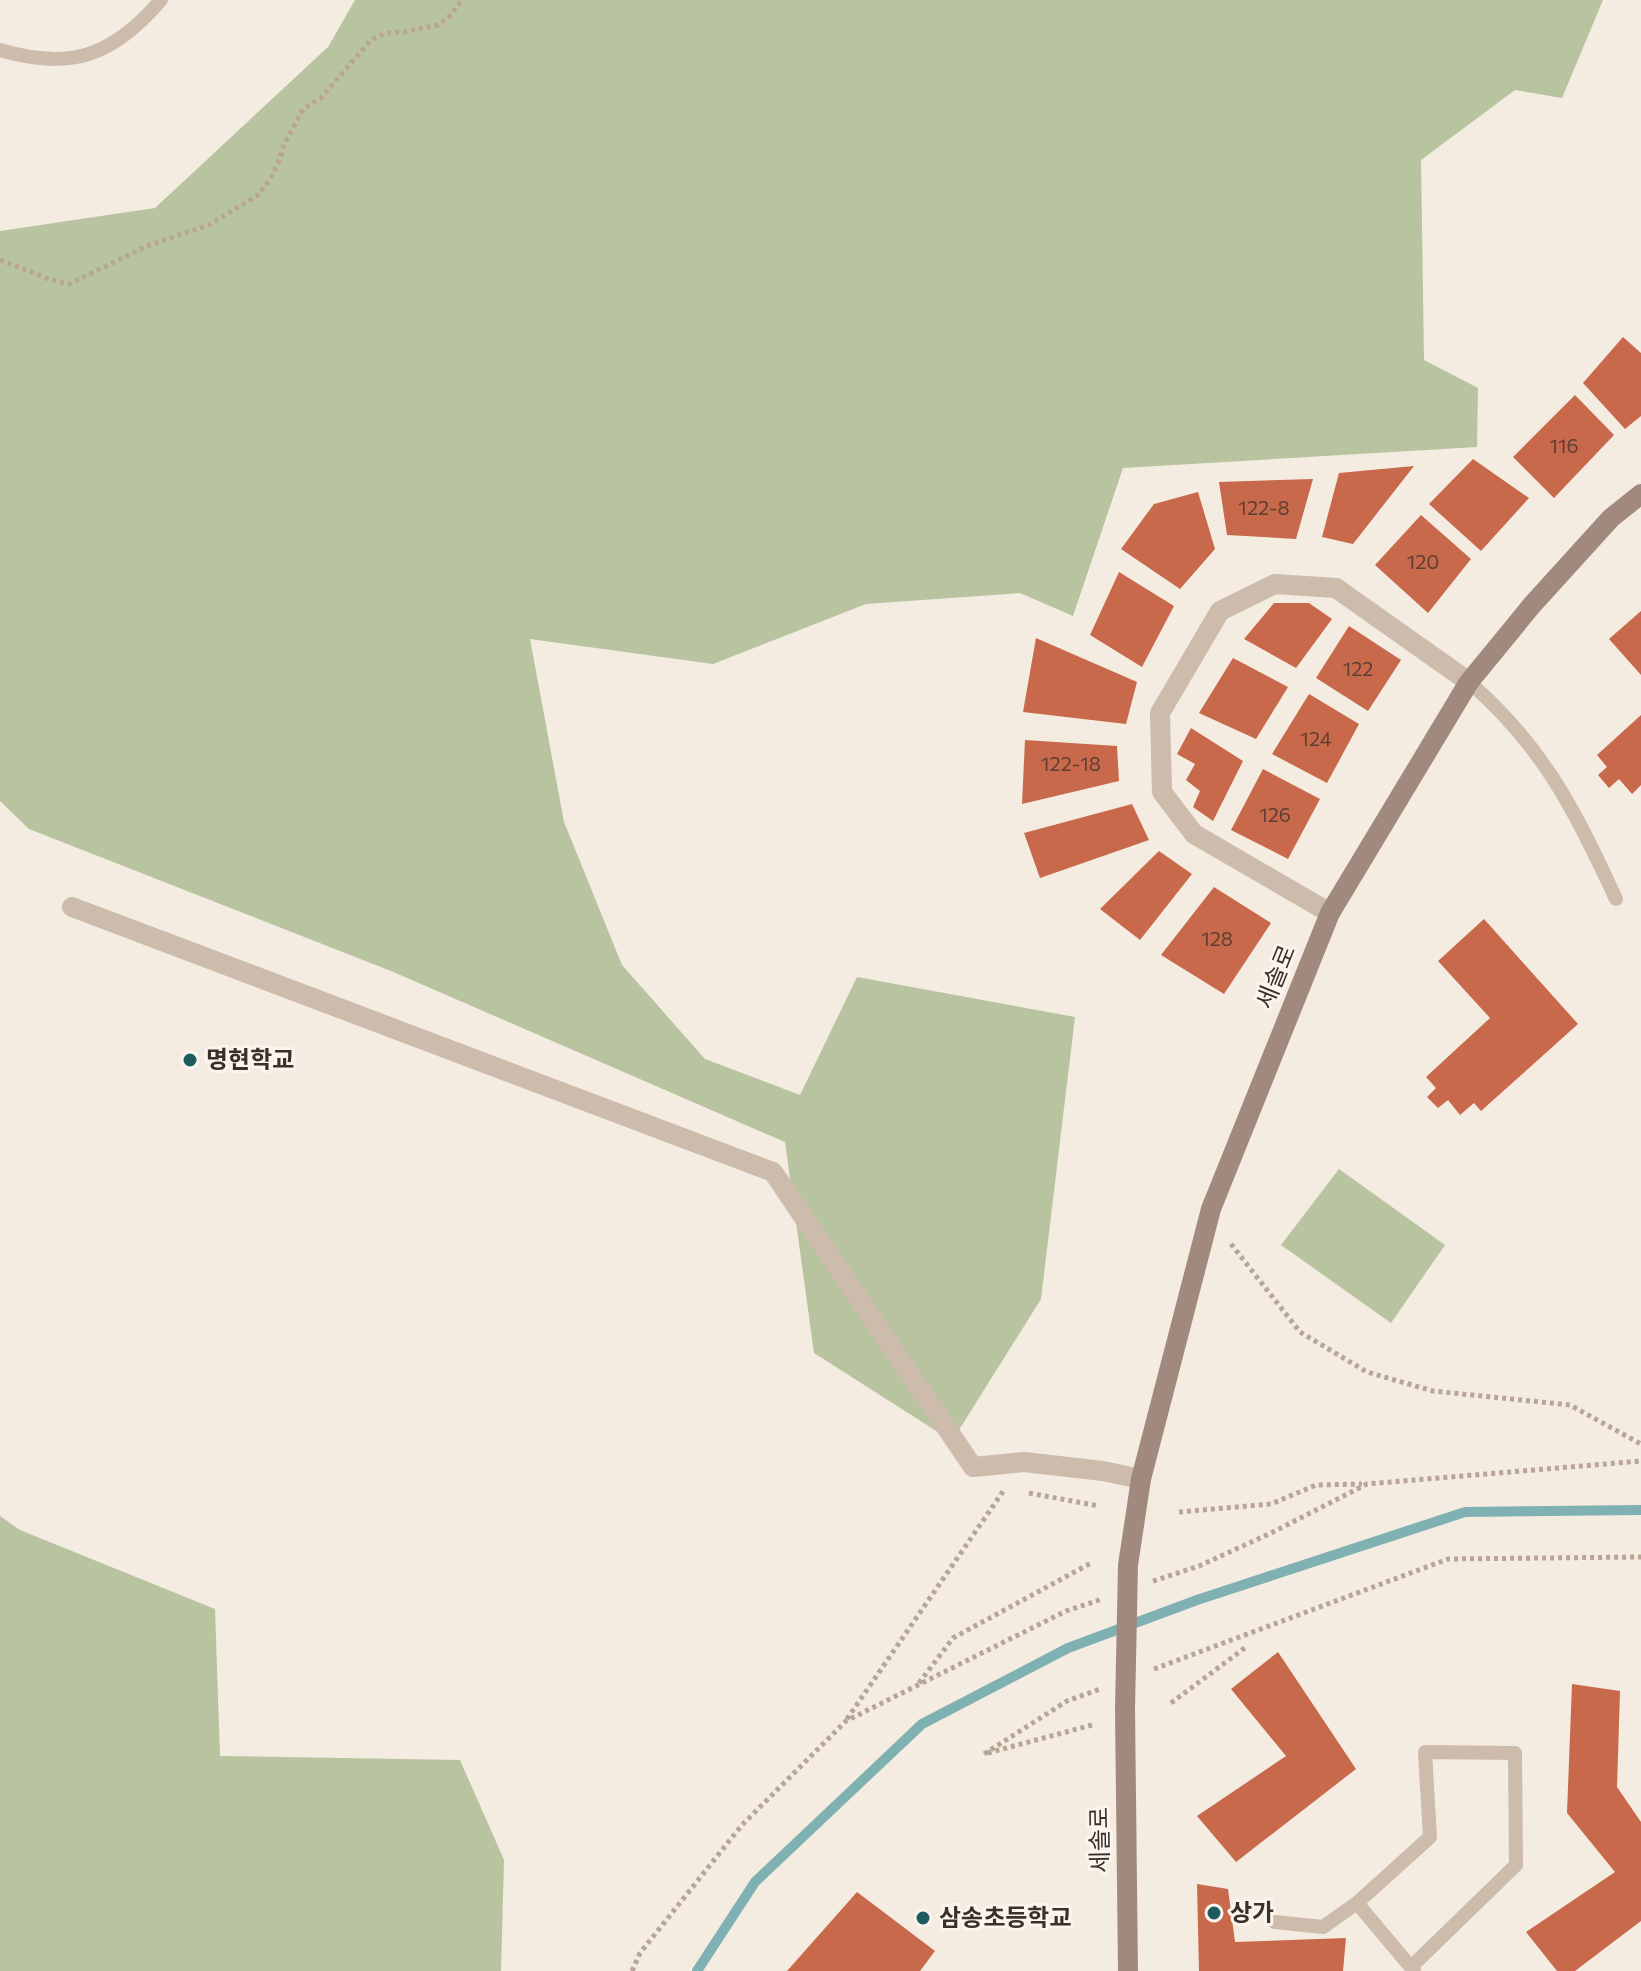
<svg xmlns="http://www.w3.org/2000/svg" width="1641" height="1971" font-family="Commissioner,'Noto Sans KR',sans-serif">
  <rect width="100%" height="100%" fill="#f4ebe1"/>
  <path fill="#b8c4a0" d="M 355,0 L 1603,0 L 1562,98 L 1515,90 L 1421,160 L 1424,360 L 1478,388 L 1477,447 L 1123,468 L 1073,616 L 1020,593 L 866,604 L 713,664 L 530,639 L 564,822 L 622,965 L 705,1059 L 800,1095 L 857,977 L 1075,1017 L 1041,1299 L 952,1441 L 814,1353 L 785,1142 L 391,971 L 29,829 L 0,801 L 0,231 L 155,208 L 328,47 Z
    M 1339,1169 L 1445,1245 L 1391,1323 L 1281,1245 Z
    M 0,1516 L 20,1530 L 215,1609 L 220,1756 L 460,1760 L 504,1860 L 501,1971 L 0,1971 Z"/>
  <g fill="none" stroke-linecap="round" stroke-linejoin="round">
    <path stroke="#7fb0b2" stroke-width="10" d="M 697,1971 L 755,1882 L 922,1724 L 1068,1648 L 1197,1600 L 1465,1512 L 1641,1510"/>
  </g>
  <path fill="#c8694b" d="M 1623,337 L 1641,353 L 1641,416 L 1625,429 L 1583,383 Z
    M 1575,395 L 1614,435 L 1554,498 L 1513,457 Z
    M 1473,459 L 1529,498 L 1481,551 L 1429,504 Z
    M 1414,466 L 1353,544 L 1322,537 L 1339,473 Z
    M 1313,479 L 1296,539 L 1227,535 L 1219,482 Z
    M 1198,492 L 1215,549 L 1180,589 L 1121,549 L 1154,504 Z
    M 1421,515 L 1471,559 L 1428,613 L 1375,565 Z
    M 1119,572 L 1174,606 L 1142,667 L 1090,635 Z
    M 1274,603 L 1309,603 L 1332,619 L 1296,668 L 1244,639 Z
    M 1641,611 L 1641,675 L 1609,639 Z
    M 1349,626 L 1401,660 L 1368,711 L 1316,678 Z
    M 1036,638 L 1137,682 L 1126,724 L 1023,712 Z
    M 1233,658 L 1288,687 L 1256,739 L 1199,713 Z
    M 1309,694 L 1359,724 L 1327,783 L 1272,754 Z
    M 1641,715 L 1641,785 L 1632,794 L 1619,779 L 1609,788 L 1598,775 L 1607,767 L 1597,755 Z
    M 1191,728 L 1243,761 L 1213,821 L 1193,807 L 1200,791 L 1186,780 L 1195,764 L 1177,754 Z
    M 1025,740 L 1117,746 L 1119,781 L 1022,804 Z
    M 1263,769 L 1320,799 L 1288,859 L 1231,830 Z
    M 1132,804 L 1149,840 L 1040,878 L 1024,833 Z
    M 1159,851 L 1192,874 L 1140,940 L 1100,909 Z
    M 1214,887 L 1271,923 L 1224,994 L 1161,955 Z
    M 1484,919 L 1578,1024 L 1481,1111 L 1474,1103 L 1460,1115 L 1448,1100 L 1438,1108 L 1427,1097 L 1436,1088 L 1426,1077 L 1490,1018 L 1438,961 Z
    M 1278,1652 L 1356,1769 L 1236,1862 L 1197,1816 L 1286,1756 L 1231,1689 Z
    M 1572,1684 L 1620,1691 L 1617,1787 L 1641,1822 L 1641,1921 L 1575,1971 L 1557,1971 L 1526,1932 L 1615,1872 L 1567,1813 Z
    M 1197,1884 L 1228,1889 L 1235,1942 L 1346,1938 L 1343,1971 L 1199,1971 Z
    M 857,1892 L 935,1951 L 920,1971 L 787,1971 Z"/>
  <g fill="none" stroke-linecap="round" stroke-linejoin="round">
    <path stroke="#b9a596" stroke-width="5" stroke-dasharray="4 4" stroke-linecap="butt" d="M 0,260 L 49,279 L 69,284 L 147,246 L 209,225 L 258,195 L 271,178 L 280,159 L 283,147 L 303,109 L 321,98 L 371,40 L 386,33 L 403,32 L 438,25 L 451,15 L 462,0
      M 1231,1244 L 1300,1332 L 1367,1372 L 1433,1391 L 1570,1405 L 1641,1444
      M 1029,1493 L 1099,1506
      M 1179,1512 L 1271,1504 L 1316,1485 L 1362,1484
      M 1153,1581 L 1199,1566 L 1271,1533 L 1367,1484 L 1641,1461
      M 1154,1669 L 1448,1559 L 1641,1557
      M 919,1683 L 953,1638 L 1091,1563
      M 1171,1703 L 1246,1647
      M 847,1719 L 1004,1490
      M 1092,1725 L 984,1754 L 1067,1701 L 1100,1689
      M 632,1971 L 640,1953 L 742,1825 L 846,1721 L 1066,1611 L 1102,1599"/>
    <path stroke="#cdbbac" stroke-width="14" d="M 0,50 C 71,71 113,56 161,0
      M 1469,682 C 1543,746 1576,812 1616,899
      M 1357,1903 L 1414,1971
      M 1275,1922 L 1323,1927 L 1357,1903 L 1430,1837 L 1425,1752 L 1515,1753 L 1516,1865 L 1411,1967"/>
    <path stroke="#cdbbac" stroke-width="20" d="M 72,907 L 773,1172 L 973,1467 L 1024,1462 L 1103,1471 L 1141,1479
      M 1330,913 L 1194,834 L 1162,792 L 1160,713 L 1220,611 L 1275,584 L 1336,588 L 1469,682"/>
    <path stroke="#a18a7d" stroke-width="20" d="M 1128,1971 L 1125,1709 L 1128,1565 L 1141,1479 L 1211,1209 L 1330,913 L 1469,682 L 1532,605 L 1611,518 L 1641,494"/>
  </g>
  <g fill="#1f5a5e" stroke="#fbf5ee" stroke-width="3">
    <circle cx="190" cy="1060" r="8"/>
    <circle cx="1214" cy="1913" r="8"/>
    <circle cx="923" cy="1918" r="8"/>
  </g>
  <g text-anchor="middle" stroke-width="6" stroke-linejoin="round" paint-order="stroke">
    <g font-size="20" fill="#5e3e33">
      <text x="1564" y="453">116</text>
      <text x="1264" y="515">122-8</text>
      <text x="1423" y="569">120</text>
      <text x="1358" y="676">122</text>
      <text x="1316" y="746">124</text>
      <text x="1071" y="771">122-18</text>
      <text x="1275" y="822">126</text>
      <text x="1217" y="946">128</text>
    </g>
    <g font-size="24" fill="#3b302b" stroke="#fbf5ee">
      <text transform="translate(1276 977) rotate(-68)" y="8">세솔로</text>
      <text transform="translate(1100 1840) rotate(-91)" y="8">세솔로</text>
    </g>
    <g font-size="24" font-weight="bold" fill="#3b302b" stroke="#fbf5ee" text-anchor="start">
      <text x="206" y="1068">명현학교</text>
      <text x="1230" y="1921">상가</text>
      <text x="939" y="1926">삼송초등학교</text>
    </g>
  </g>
</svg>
